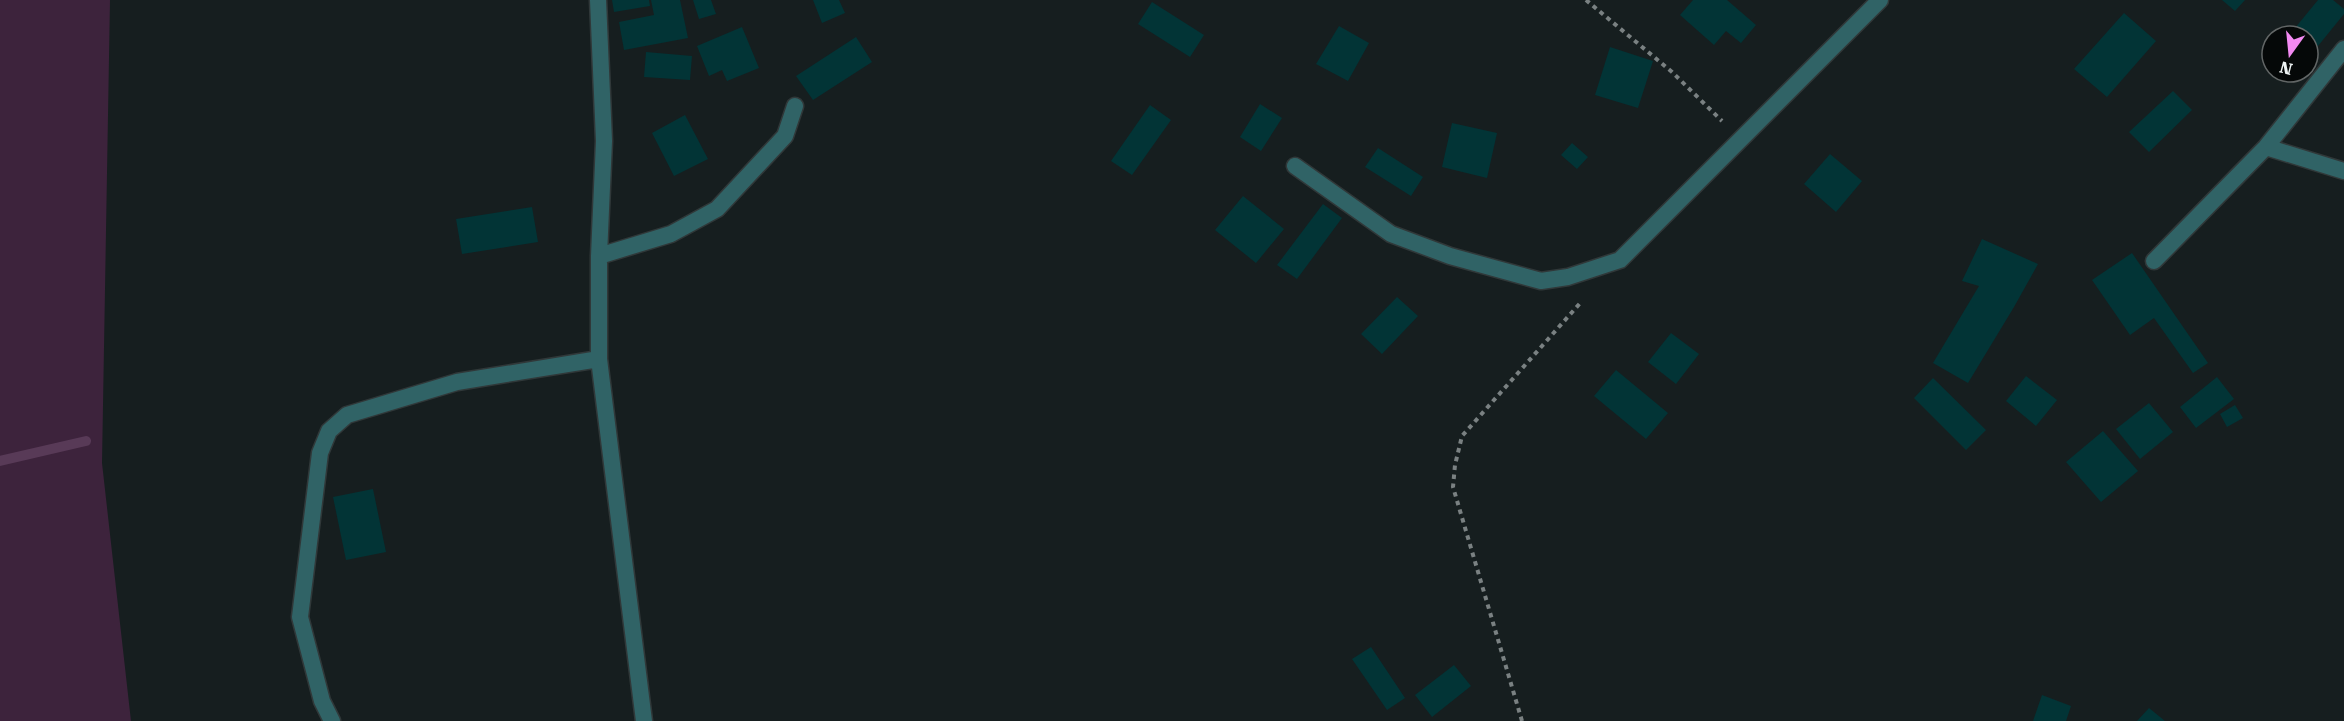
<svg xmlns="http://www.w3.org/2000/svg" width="2344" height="721" font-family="'Roboto Serif',serif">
  <rect width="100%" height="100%" fill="#161e1f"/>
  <path fill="#3d233c" d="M 0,0 L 110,0 L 102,463 L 131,721 L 0,721 Z"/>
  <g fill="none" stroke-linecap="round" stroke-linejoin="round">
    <path stroke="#583a57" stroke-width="10" d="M 0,461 L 86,441"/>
  </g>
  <path fill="#023436" d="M 612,0 L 649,0 L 650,6 L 614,12 Z
    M 651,0 L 680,0 L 688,38 L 624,50 L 619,22 L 654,15 Z
    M 693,0 L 711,0 L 716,14 L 699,19 Z
    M 813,0 L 839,0 L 845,13 L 822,23 Z
    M 1693,0 L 1727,0 L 1756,25 L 1741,43 L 1726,31 L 1714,45 L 1680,15 Z
    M 2222,0 L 2245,0 L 2235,11 Z
    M 2318,0 L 2333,0 L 2344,9 L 2344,14 L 2318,46 L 2308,38 L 2308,36 L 2295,28 Z
    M 1152,2 L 1204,35 L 1190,57 L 1138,24 Z
    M 2124,13 L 2156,41 L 2107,97 L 2074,69 Z
    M 1339,26 L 1369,43 L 1348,81 L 1316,64 Z
    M 742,27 L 759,68 L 727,81 L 722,70 L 709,76 L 697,46 Z
    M 856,37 L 872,62 L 813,100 L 796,76 Z
    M 1610,47 L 1653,61 L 1638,108 L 1595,95 Z
    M 646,52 L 692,56 L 690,80 L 644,77 Z
    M 2173,91 L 2192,110 L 2149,152 L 2129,132 Z
    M 1260,104 L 1282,118 L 1261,151 L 1240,137 Z
    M 1150,105 L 1171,120 L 1132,175 L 1111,161 Z
    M 685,115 L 708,159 L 674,176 L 652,133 Z
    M 1452,123 L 1497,133 L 1487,178 L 1442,167 Z
    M 1572,143 L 1588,157 L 1577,169 L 1561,155 Z
    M 1378,148 L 1423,177 L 1411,196 L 1365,167 Z
    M 1830,154 L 1862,181 L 1836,212 L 1804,184 Z
    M 1243,196 L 1284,229 L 1256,263 L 1215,230 Z
    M 1323,204 L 1342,218 L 1297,279 L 1277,265 Z
    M 532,207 L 538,242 L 462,254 L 456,219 Z
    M 1982,239 L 2038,264 L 2014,307 L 1968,383 L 1933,363 L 1979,286 L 1962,281 Z
    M 2132,253 L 2208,363 L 2193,373 L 2154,318 L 2130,335 L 2092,280 Z
    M 1397,297 L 1418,316 L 1382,354 L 1361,334 Z
    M 1671,333 L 1699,354 L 1676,384 L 1648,362 Z
    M 1616,370 L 1668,413 L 1646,439 L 1594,396 Z
    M 2026,376 L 2057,400 L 2036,426 L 2006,401 Z
    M 2217,377 L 2234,399 L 2196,428 L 2180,407 Z
    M 1933,378 L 1986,430 L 1966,450 L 1914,398 Z
    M 2149,403 L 2173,432 L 2140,459 L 2116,429 Z
    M 2235,405 L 2243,418 L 2227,427 L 2220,414 Z
    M 2103,431 L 2138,471 L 2101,502 L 2066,462 Z
    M 373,489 L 386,552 L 346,560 L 333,497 Z
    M 1371,647 L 1405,698 L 1387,710 L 1352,659 Z
    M 1454,665 L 1471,686 L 1432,717 L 1415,695 Z
    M 2042,695 L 2071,706 L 2066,721 L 2033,721 Z
    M 2149,708 L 2165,721 L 2137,721 Z"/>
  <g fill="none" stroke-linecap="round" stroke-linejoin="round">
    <g stroke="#303839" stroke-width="19">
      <path id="minor" d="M 598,0 L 604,141 L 599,256 L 599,359 L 644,721
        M 2266,147 L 2344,171
        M 1295,166 L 1391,234 L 1450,256 L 1541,281 L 1568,277 L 1620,260 L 1880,0
        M 599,256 L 671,234 L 717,209 L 785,136 L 795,106
        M 2154,261 L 2266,147 L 2344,49
        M 332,721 L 322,701 L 300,617 L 320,453 L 329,431 L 347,415 L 457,382 L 599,359"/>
    </g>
    <path stroke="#7a8182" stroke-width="4" stroke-dasharray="4.5 4.5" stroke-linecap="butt" d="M 1586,0 L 1672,72 L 1722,121
      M 1522,721 L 1453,487 L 1455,465 L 1462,436 L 1582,301"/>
    <use href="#minor" stroke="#306366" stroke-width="16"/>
  </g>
  <g transform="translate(2290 54) rotate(195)"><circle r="28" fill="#050808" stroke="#626666" stroke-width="1.5"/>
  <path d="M0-4.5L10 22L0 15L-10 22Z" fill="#f38af2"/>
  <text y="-9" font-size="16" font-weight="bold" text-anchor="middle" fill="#eef4f4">N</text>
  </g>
</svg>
